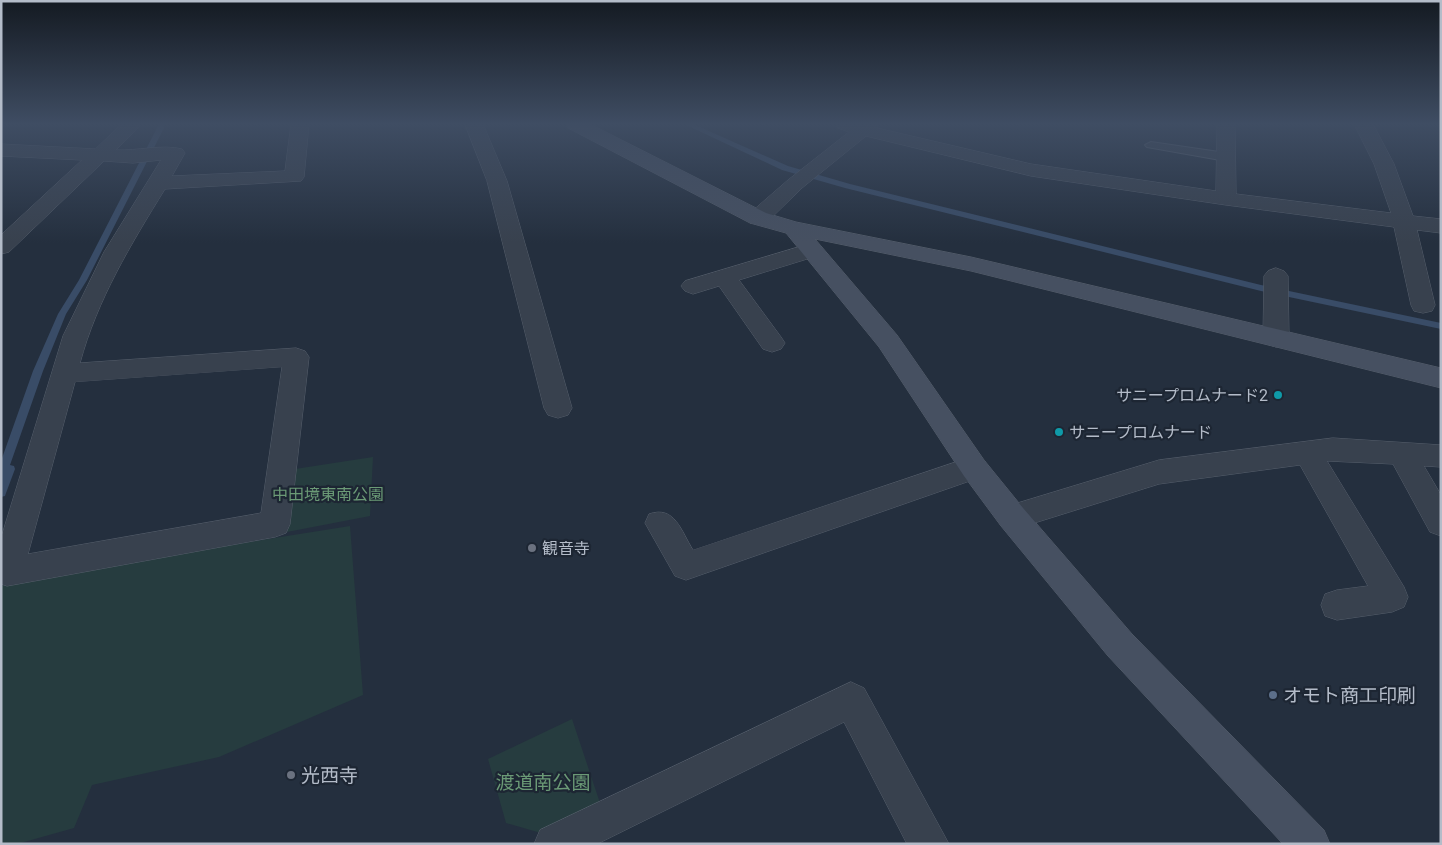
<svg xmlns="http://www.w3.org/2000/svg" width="1442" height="845" font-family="Roboto,'Noto Sans JP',sans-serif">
  <rect width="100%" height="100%" fill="#242f3e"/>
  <path fill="#263c3f" d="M 373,457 L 370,516 L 287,532 L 295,469 Z
    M 350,526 L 363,695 L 219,757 L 92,785 L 74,828 L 17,844 L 1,844 L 1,586 L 205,549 Z
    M 572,719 L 600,803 L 541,833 L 506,823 L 488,759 Z"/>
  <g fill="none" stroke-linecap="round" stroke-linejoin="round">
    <path fill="#394c67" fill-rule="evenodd" d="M 159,124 L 166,124 L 87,280 L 66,314 L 43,371 L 10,465 L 14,466 L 15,469 L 6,493 L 5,496 L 1,497 L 1,461 L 33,371 L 58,314 L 79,280 Z
      M 684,124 L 693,124 L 788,166 L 850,184 L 1261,285 L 1441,323 L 1441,329 L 1261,291 L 845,188 L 782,170 Z"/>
    <g stroke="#565f6c" stroke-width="2">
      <path id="lane" d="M 1151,142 L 1226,153 L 1232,157 L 1226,161 L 1147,147 L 1145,145 Z"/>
    </g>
    <g stroke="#565f6c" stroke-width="1">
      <path id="street" d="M 122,124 L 142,124 L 116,150 C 137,151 162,144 182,149 L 185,153 L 172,176 L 285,171 L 291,124 L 309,124 L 304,177 L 301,181 L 165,189 C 131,244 97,300 80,363 L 296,348 L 305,351 L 309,357 L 290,524 L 286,533 L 275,537 L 7,586 L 1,584 L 1,538 L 63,336 L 104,252 L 161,160 L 133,163 L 104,161 L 9,252 L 1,254 L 1,235 L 82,160 L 1,156 L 1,144 L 95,149 ZM 282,367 L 261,513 L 28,554 L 75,382 Z
        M 465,124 L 483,124 L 507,181 L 572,408 L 568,415 L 558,418 L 548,415 L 544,408 L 487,181 Z
        M 836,124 L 879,124 L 877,128 L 1031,164 L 1216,191 L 1217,124 L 1235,124 L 1236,194 L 1391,213 L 1374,164 L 1354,124 L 1373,124 L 1394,164 L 1413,216 L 1441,219 L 1441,233 L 1417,230 L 1435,305 L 1432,311 L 1423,313 L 1414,311 L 1411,305 L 1394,227 L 1226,205 L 1031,176 L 866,136 L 802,188 L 766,223 L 758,224 L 750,223 L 747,218 L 750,213 L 788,180 L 849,132 L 838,128 Z
        M 812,243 L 820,245 L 823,250 L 820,255 L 739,280 L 781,337 L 785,343 L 781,349 L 772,352 L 763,349 L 719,286 L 693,294 L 685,291 L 681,286 L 685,281 Z
        M 1276,268 L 1284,271 L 1288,276 L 1289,338 L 1285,344 L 1276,347 L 1267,344 L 1263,338 L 1264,276 L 1268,271 Z
        M 1333,438 L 1441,445 L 1441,467 L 1424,466 L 1441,495 L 1441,536 L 1430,532 L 1393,464 L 1327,461 L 1404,587 L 1408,597 L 1404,607 L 1392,612 L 1337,620 L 1325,616 L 1321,605 L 1325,594 L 1337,590 L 1368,586 L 1300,465 L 1159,484 L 1012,530 L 1001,526 L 997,517 L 1001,508 L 1159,460 Z
        M 974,456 L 984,460 L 988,468 L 984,476 L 686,580 L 675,576 L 645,523 L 649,514 C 675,505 681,531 693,550 Z
        M 851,682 L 864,688 L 949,844 L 907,844 L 844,722 L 597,844 L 534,844 L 540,830 Z"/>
    </g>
    <g stroke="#565f6c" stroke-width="1">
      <path id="secondary" d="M 566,124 L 590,124 L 766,213 L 796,222 L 971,257 L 1441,368 L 1441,388 L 971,271 L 815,239 L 897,335 L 984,460 L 1023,508 L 1132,634 L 1324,830 L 1330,844 L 1283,844 L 1108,656 L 1001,526 L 964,476 L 879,347 L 786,233 L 750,223 L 568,128 Z"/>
    </g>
    <use href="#lane" fill="#38414e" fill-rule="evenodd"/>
    <use href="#street" fill="#38414e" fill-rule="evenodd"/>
    <use href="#secondary" fill="#465061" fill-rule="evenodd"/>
  </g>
  <linearGradient id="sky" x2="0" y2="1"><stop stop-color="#141a22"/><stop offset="0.51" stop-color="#3f4d63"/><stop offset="1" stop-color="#3f4d63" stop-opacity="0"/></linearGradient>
  <rect width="1442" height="243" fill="url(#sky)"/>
  <g fill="#0f9aa8" stroke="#1d2633" stroke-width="2">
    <circle cx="1278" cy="395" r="5"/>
    <circle cx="1059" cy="432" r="5"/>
  </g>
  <g fill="#6b7280" stroke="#1d2633" stroke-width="2">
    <circle cx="532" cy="548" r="5"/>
    <circle cx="291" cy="775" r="5"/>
  </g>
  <circle fill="#5c6f8a" stroke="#1d2633" stroke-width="2" cx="1273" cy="695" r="5"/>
  <g text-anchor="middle" stroke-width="4.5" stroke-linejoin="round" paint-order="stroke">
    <g font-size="16" fill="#b4bcc9" stroke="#1d2633" text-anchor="start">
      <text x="1268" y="401" text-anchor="end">サニープロムナード2</text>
      <text x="1069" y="438">サニープロムナード</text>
      <text x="542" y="554">観音寺</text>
    </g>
    <g font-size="16" fill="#6b9a76" stroke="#1d2633">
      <text x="328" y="500">中田境東南公園</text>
    </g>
    <g font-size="19" fill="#b4bcc9" stroke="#1d2633" text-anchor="start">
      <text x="1283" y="702">オモト商工印刷</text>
      <text x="301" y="782">光西寺</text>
    </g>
    <g font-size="19" fill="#6b9a76" stroke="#1d2633">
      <text x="543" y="789">渡道南公園</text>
    </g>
  </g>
  <rect width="1442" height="845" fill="none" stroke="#b4bcc9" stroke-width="5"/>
</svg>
